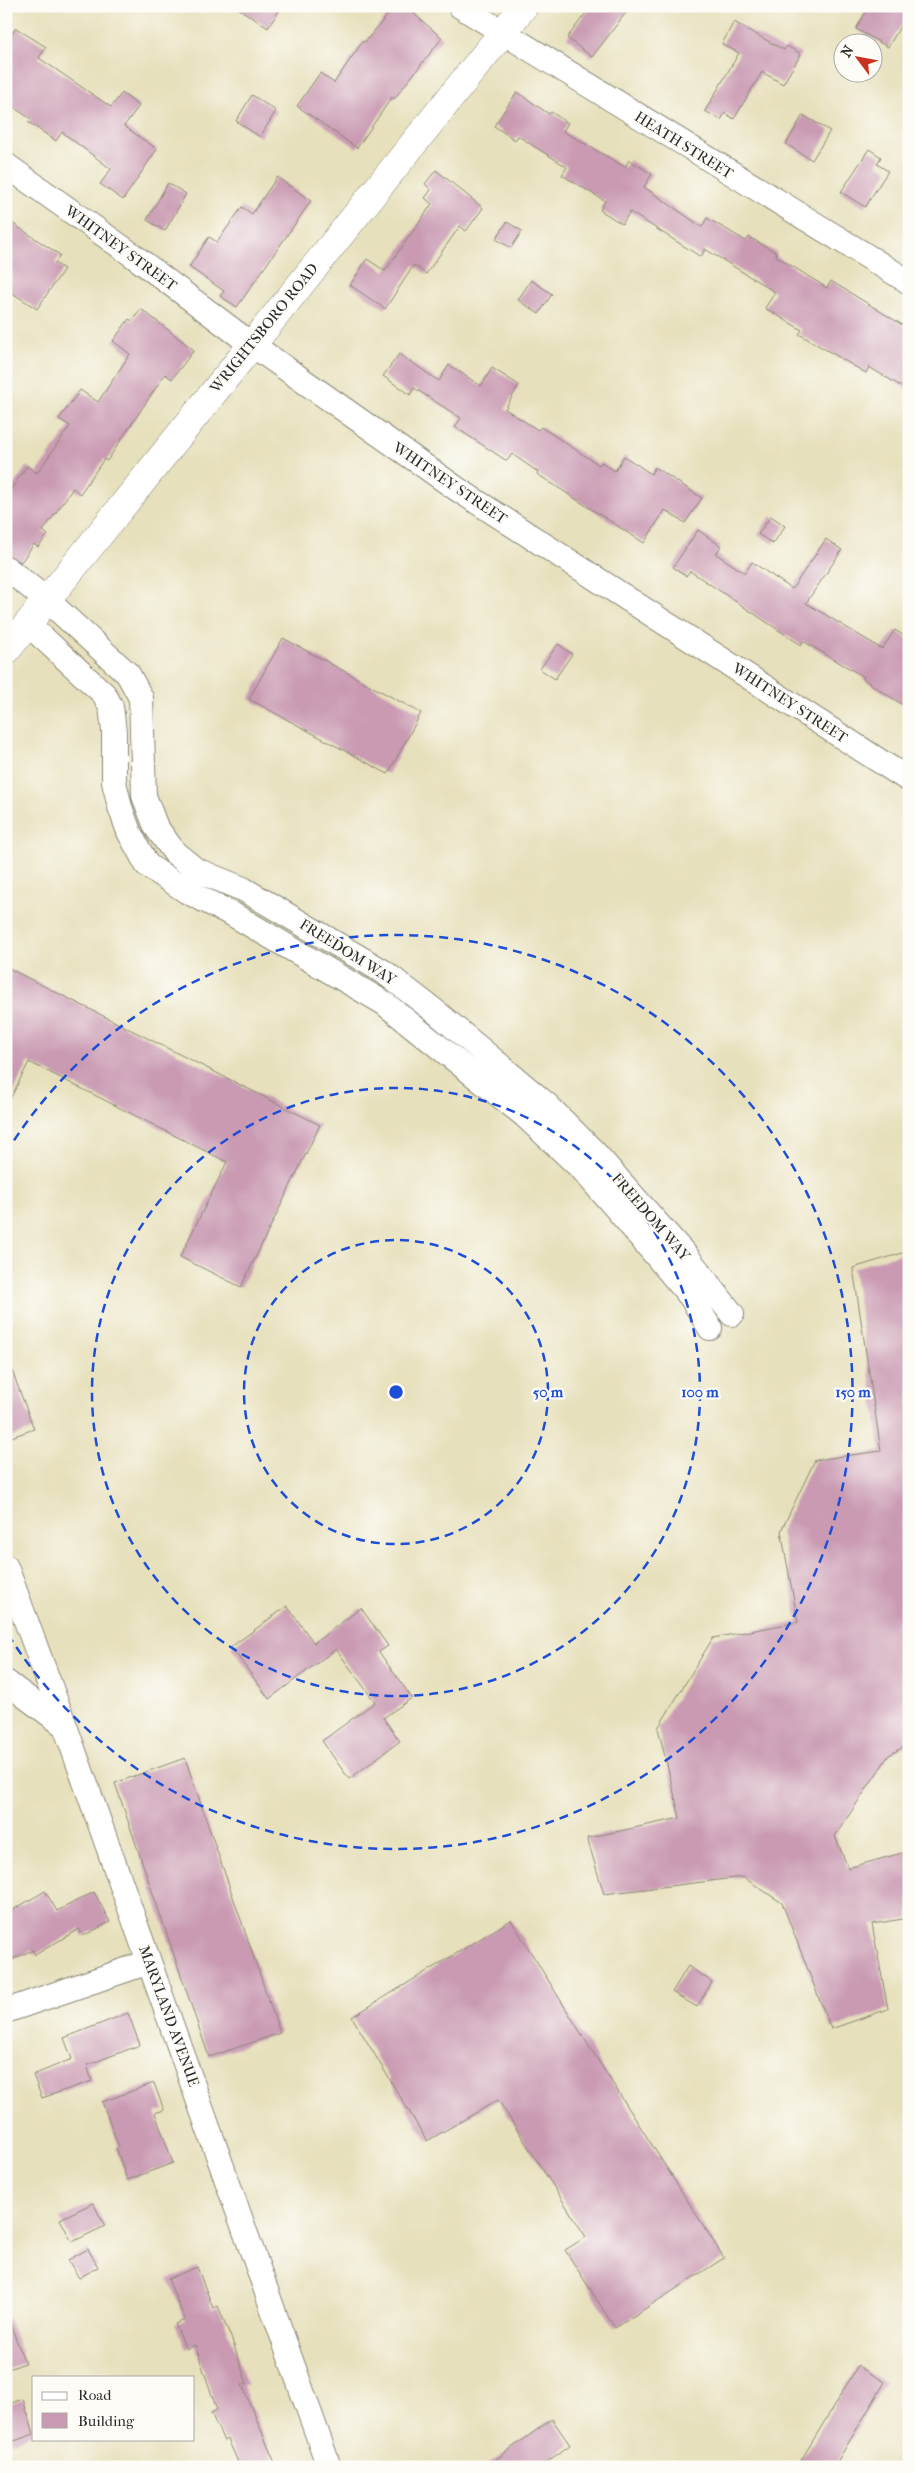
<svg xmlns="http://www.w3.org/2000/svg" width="915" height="2473" font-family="'IM FELL French Canon',serif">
  <rect width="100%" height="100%" fill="#fdfcf7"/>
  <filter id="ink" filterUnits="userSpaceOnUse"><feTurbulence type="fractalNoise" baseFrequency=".02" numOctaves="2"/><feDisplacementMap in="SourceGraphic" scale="10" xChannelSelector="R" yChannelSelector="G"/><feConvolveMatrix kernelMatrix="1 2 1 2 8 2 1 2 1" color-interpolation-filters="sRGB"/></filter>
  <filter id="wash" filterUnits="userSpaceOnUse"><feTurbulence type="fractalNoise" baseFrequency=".0096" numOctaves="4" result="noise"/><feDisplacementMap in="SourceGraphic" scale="20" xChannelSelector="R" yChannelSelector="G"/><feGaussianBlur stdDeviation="1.12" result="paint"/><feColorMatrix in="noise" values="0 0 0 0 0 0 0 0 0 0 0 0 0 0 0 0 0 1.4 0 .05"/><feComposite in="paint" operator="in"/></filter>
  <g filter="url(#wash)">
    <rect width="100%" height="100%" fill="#e7e0bc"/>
    <g id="blocks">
      <path fill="#c99ab2" d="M 235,6 L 282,6 L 268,28 Z
        M 395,6 L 405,6 L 442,38 L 394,99 L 392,97 L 357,148 L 297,106 L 320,73 L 334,83 L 363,41 L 365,42 Z
        M 591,6 L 631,6 L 592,57 L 567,38 Z
        M 869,6 L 909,6 L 909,12 L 888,47 L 856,29 Z
        M 734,22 L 784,50 L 787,46 L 801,54 L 783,84 L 762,72 L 734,119 L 725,113 L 721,120 L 705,111 L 739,53 L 722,44 Z
        M 16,28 L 46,47 L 39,58 L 111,107 L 122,93 L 139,106 L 124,126 L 157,149 L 123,200 L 100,184 L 111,169 L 62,132 L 56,141 L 28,122 L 31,119 L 6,102 L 6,43 Z
        M 517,92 L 549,114 L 551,112 L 568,123 L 563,131 L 625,167 L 629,160 L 652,174 L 644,187 L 702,227 L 707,218 L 746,241 L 749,237 L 777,253 L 776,256 L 827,288 L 831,281 L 909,329 L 909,391 L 869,367 L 866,373 L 799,334 L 802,330 L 765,308 L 775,292 L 705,249 L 701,257 L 630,212 L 622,224 L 600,210 L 605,201 L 562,175 L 567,167 L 518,136 L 515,140 L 494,126 Z
        M 252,95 L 276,111 L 260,137 L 236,121 Z
        M 803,115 L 830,131 L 812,160 L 786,144 Z
        M 869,149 L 881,157 L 877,164 L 888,171 L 865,207 L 841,192 Z
        M 436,170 L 483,208 L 466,231 L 460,226 L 426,274 L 414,265 L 385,309 L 350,285 L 367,259 L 385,271 L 432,204 L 425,198 L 431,190 L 425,184 Z
        M 277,177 L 311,201 L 237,307 L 220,296 L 224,291 L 189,267 L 209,237 L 217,242 L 242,207 L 252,214 Z
        M 168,183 L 186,194 L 165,231 L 147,220 Z
        M 6,219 L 60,255 L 55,263 L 64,269 L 37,309 L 6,289 Z
        M 507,222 L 522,231 L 511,248 L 496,239 Z
        M 531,280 L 552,294 L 539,314 L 518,300 Z
        M 141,309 L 194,350 L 172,379 L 165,374 L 107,461 L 104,459 L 80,494 L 73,488 L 43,531 L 48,535 L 38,547 L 34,544 L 21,562 L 6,555 L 6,496 L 27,466 L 37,473 L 70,426 L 59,419 L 80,390 L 98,402 L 130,354 L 113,341 L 129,319 L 132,321 Z
        M 399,354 L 439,381 L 449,365 L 481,386 L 492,368 L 519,385 L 505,409 L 538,430 L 541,427 L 599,465 L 601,462 L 615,471 L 624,456 L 651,474 L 655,467 L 702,498 L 685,523 L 665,510 L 644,543 L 537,474 L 538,472 L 512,454 L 507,461 L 455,427 L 461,418 L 414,388 L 410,395 L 383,376 Z
        M 771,516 L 785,526 L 773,544 L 758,534 Z
        M 698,530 L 721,546 L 716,554 L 745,573 L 752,562 L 792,589 L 826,539 L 842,550 L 806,603 L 882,649 L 895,630 L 909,639 L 909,709 L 863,679 L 864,677 L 803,641 L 801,645 L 690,571 L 686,576 L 673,567 Z
        M 283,638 L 421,713 L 388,774 L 249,699 Z
        M 558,644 L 572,654 L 555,679 L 540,669 Z
        M 6,967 L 320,1125 L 241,1287 L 180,1257 L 227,1162 L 29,1062 L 6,1107 Z
        M 909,1251 L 909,1744 L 889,1755 L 835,1836 L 848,1868 L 909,1851 L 909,1918 L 872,1924 L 888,2009 L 831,2029 L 782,1903 L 743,1877 L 604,1894 L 587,1838 L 680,1818 L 658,1728 L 713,1638 L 798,1622 L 781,1531 L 815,1460 L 881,1451 L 853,1268 Z
        M 6,1360 L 8,1360 L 34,1429 L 6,1439 Z
        M 287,1606 L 314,1643 L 361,1608 L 388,1646 L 379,1652 L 412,1698 L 383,1718 L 400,1741 L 349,1779 L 322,1741 L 375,1702 L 336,1649 L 269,1699 L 231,1647 Z
        M 185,1758 L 280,2033 L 209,2057 L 115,1783 Z
        M 45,1891 L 57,1911 L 94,1892 L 110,1922 L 83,1936 L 79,1929 L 35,1955 L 33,1950 L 6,1962 L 6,1914 Z
        M 511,1920 L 587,2043 L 724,2258 L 615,2328 L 565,2250 L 586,2237 L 498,2100 L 427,2141 L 352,2017 Z
        M 688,1966 L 712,1982 L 697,2007 L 672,1992 Z
        M 128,2013 L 140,2045 L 87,2065 L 92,2081 L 42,2098 L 33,2075 L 72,2059 L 64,2038 Z
        M 154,2083 L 164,2110 L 155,2113 L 173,2163 L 127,2180 L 116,2148 L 119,2147 L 102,2102 Z
        M 93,2203 L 105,2226 L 72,2242 L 60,2219 Z
        M 88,2249 L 98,2267 L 79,2278 L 68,2260 Z
        M 197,2267 L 213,2308 L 218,2306 L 232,2340 L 247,2384 L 242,2385 L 275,2463 L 265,2467 L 240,2467 L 228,2439 L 224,2441 L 211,2413 L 217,2410 L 195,2345 L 186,2349 L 175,2324 L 185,2320 L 168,2279 Z
        M 6,2318 L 8,2318 L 25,2363 L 6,2370 Z
        M 858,2366 L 885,2382 L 834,2467 L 797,2467 Z
        M 23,2399 L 34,2434 L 6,2444 L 6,2405 Z
        M 552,2419 L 570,2445 L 540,2467 L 485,2467 Z"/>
    </g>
  </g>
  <g filter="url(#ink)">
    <use href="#blocks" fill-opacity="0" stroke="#898674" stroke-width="1"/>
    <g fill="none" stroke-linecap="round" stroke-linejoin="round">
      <g stroke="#898674" stroke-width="26">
        <path id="minor" d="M 460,6 L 909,282
          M 6,165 L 131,254 L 251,344 L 457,489 L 909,780
          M 6,568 L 47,600 L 128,674 L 141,698 L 144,796 L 156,827 L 175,853 L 196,870 L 243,889 L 384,972 L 436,1012 L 547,1105 L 594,1152 L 688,1258 L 732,1314
          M 28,624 L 104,694 L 111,707 L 114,731 L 114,782 L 120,807 L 129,832 L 147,865 L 186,891 L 232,914 L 384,1003 L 524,1115 L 582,1169 L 615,1207 L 691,1297 L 710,1328
          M 6,1567 L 65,1726 L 329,2467
          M 6,1682 L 65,1726
          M 6,2011 L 149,1962"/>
      </g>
      <g stroke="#898674" stroke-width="29">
        <path id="major" d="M 6,651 L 524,6"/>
      </g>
      <use href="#minor" stroke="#fff" stroke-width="24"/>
      <use href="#major" stroke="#fff" stroke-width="28"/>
    </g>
  </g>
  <g fill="none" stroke="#1d4ed8" stroke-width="2.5" stroke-dasharray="9 6">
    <circle cx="396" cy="1392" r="152"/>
    <circle cx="396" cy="1392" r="304"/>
    <path d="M6 1153A457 457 0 1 1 6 1631"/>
  </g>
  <g text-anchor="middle" stroke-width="4.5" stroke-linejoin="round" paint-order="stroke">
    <g font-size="15" fill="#2b2b2b" stroke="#fdfcf7">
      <text transform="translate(684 145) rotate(32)" y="5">HEATH STREET</text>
      <text transform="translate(121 248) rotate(36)" y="5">WHITNEY STREET</text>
      <text transform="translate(264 328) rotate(-51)" y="5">WRIGHTSBORO ROAD</text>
      <text transform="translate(450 483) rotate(34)" y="5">WHITNEY STREET</text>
      <text transform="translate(790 703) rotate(33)" y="5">WHITNEY STREET</text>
      <text transform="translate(348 952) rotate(32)" y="5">FREEDOM WAY</text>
      <text transform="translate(651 1217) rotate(49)" y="5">FREEDOM WAY</text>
      <text transform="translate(169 2016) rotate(70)" y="5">MARYLAND AVENUE</text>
    </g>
  </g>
  <circle cx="396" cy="1392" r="8" fill="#1d4ed8" stroke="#fdfcf7" stroke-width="2.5"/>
  <g font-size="15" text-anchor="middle" font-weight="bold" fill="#1d4ed8" stroke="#fdfcf7" stroke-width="4.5" stroke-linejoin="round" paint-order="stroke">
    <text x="548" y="1397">50 m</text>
    <text x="700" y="1397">100 m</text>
    <text x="853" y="1397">150 m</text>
  </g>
  <rect width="915" height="2473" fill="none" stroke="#fdfcf7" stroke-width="25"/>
  <rect x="32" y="2376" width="162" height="65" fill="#fdfcf7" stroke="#a9a8a5"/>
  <rect x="42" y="2392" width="25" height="8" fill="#ffffff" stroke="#a9a8a5"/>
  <text x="78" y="2400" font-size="15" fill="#2b2b2b">Road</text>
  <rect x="42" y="2413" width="25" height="15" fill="#c99ab2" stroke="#a9a8a5"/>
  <text x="78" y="2426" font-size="15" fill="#2b2b2b">Building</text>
  <g transform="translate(858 58) rotate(302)"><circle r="24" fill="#fdfcf7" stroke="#a9a8a5"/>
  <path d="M0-4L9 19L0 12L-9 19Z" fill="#c8321e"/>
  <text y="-8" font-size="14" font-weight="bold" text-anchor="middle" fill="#2b2b2b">N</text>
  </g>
</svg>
